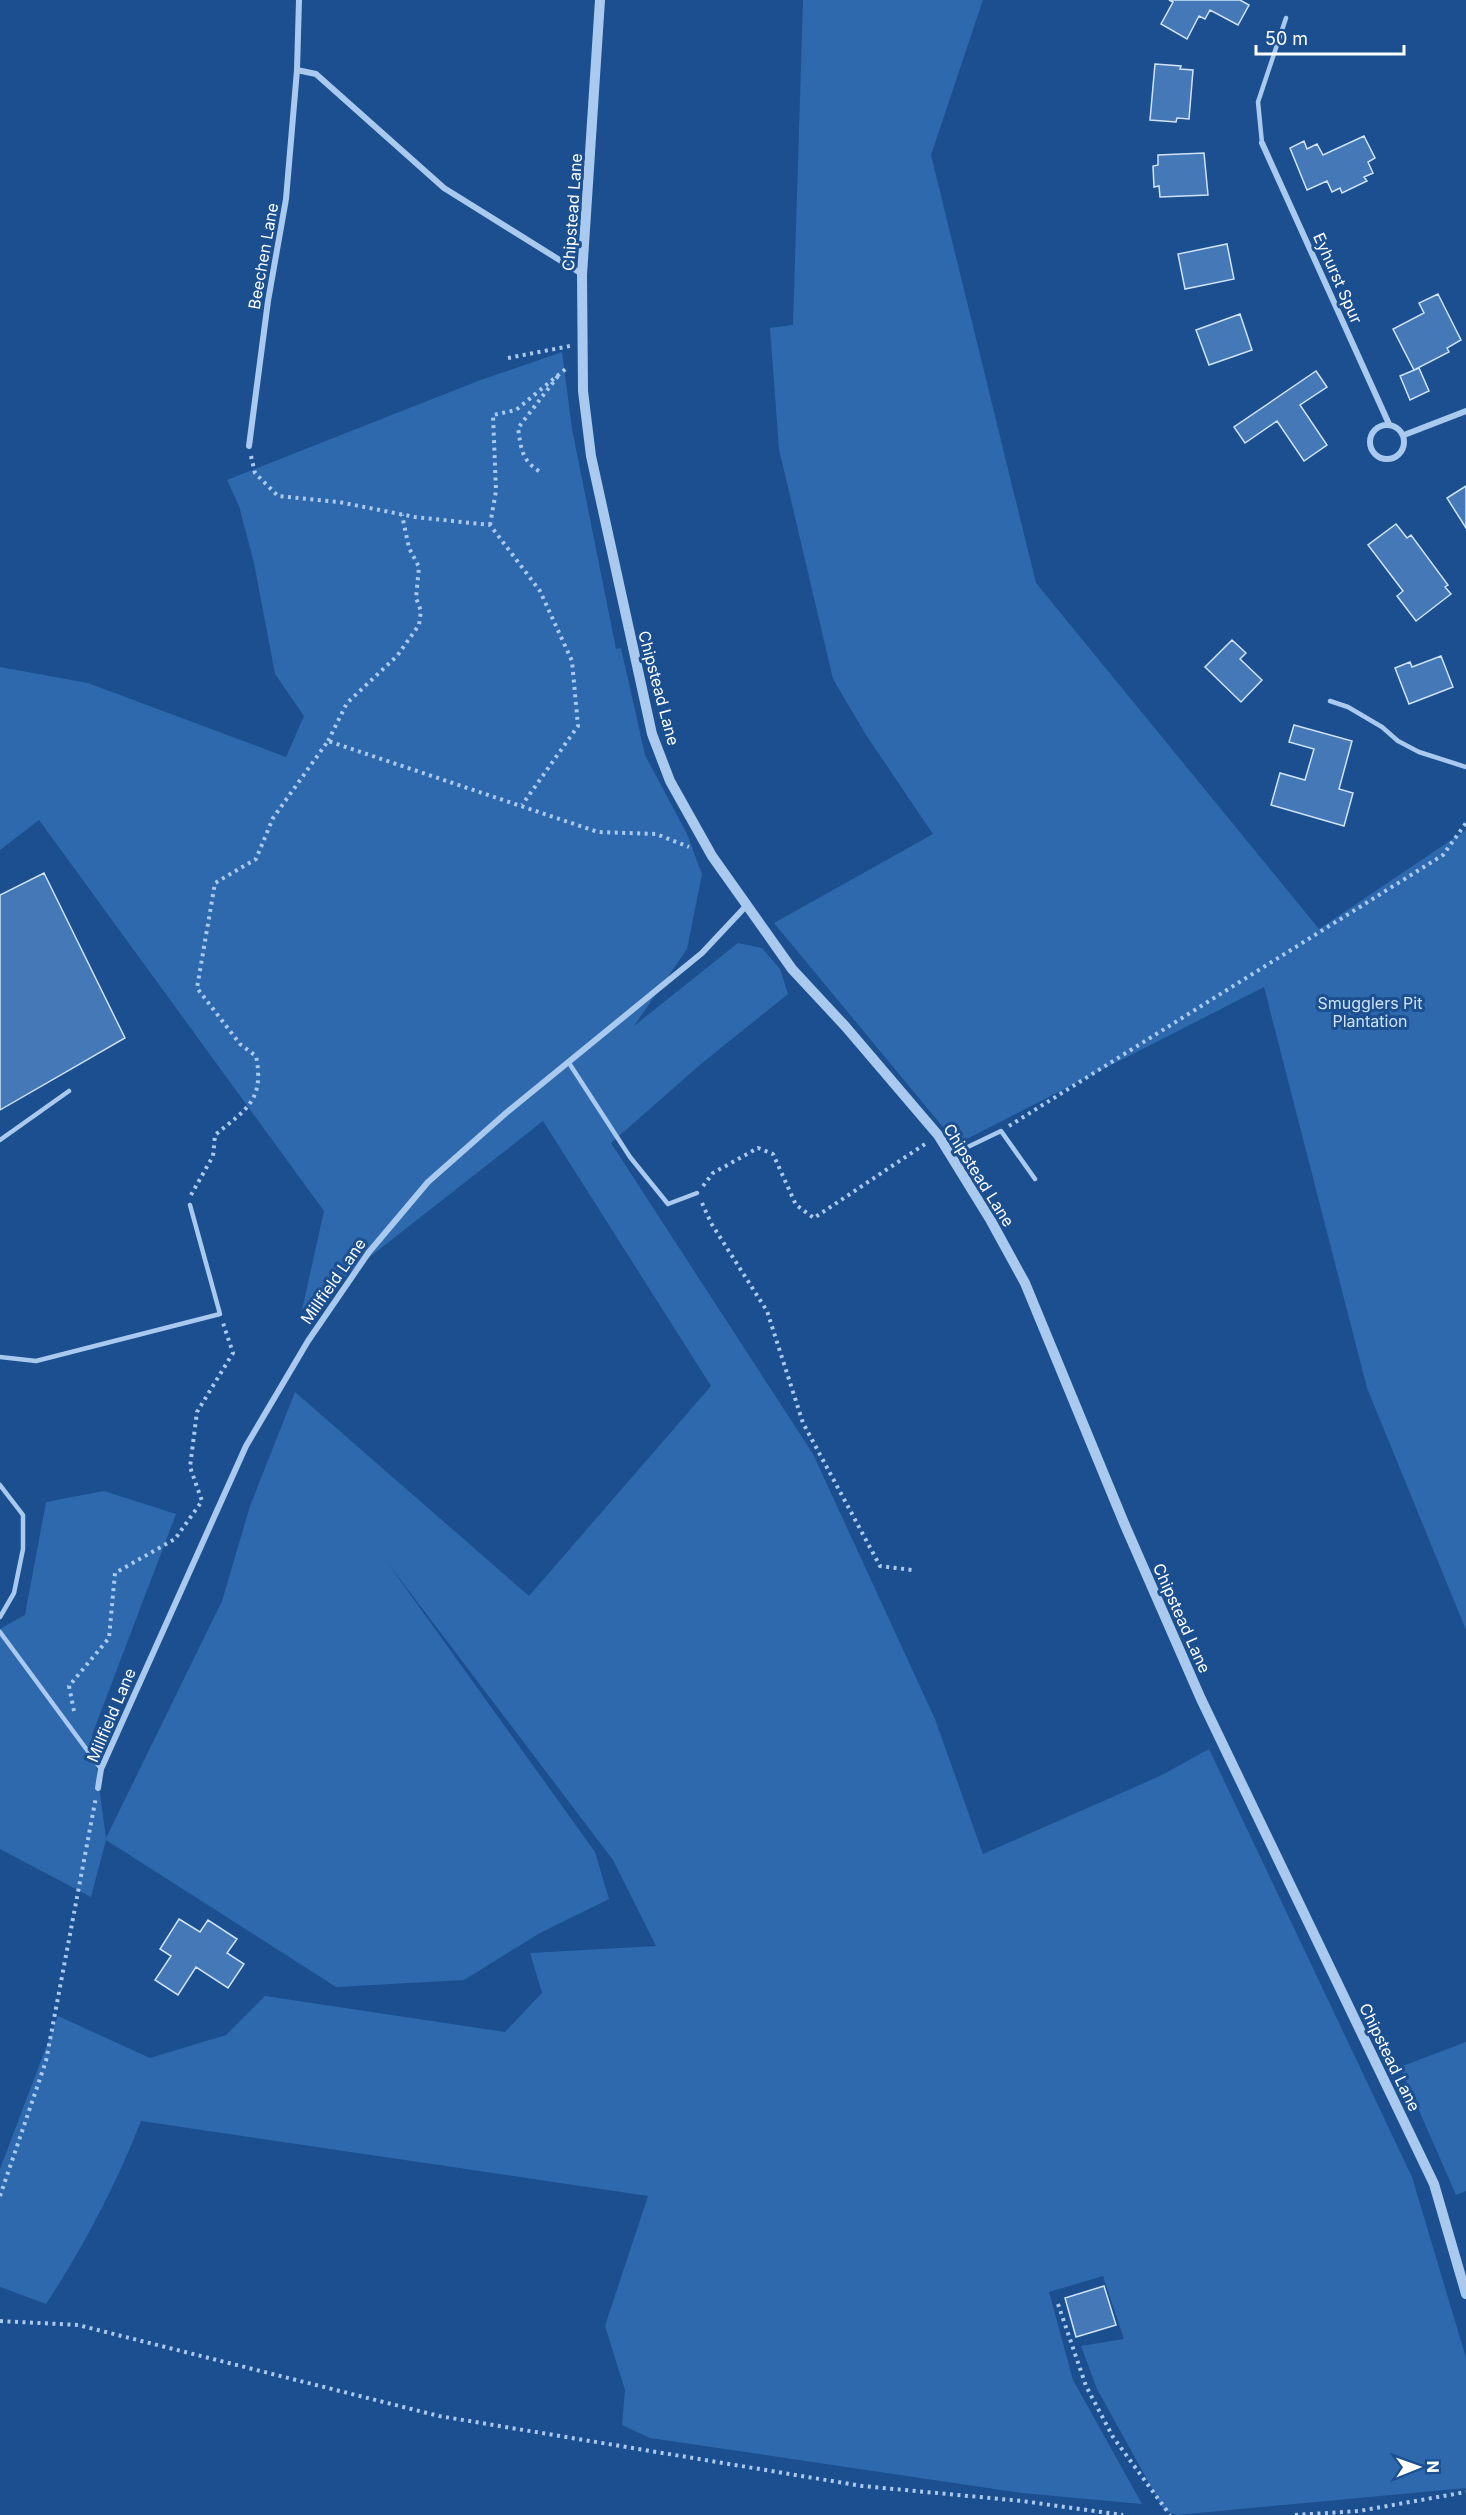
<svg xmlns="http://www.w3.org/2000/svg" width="1466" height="2515" font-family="Inter,sans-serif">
  <rect width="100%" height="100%" fill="#1b4f8f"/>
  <path fill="#2e69ad" d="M 803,0 L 983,0 L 931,155 L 1036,583 L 1319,929 L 1466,830 L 1466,1630 L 1367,1388 L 1264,987 L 957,1144 L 774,923 L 933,834 L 866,735 L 833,679 L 779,449 L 770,328 L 793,325 Z
    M 562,352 L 572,429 L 616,649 L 621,648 L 645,755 L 687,834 L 702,874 L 687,949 L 634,1026 L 738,943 L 762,948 L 780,969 L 788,994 L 701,1064 L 611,1143 L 813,1454 L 935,1719 L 983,1854 L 1160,1776 L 1209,1749 L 1412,2177 L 1466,2358 L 1466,2488 L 1177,2515 L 1164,2510 L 1097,2389 L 1081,2346 L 1124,2339 L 1103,2276 L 1049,2292 L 1073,2380 L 1142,2504 L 1022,2493 L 650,2438 L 622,2425 L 625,2390 L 605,2326 L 648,2196 L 141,2121 C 116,2185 84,2246 46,2304 L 0,2287 L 0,2169 L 58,2016 L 150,2058 L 226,2035 L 265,1996 L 505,2032 L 542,1993 L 530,1953 L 656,1946 L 613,1860 L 387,1562 L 595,1852 L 609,1899 L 540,1933 L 464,1980 L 336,1987 L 106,1840 L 91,1897 L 0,1849 L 0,1629 L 25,1615 L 46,1502 L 104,1491 L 176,1514 L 92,1735 L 106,1838 L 222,1601 L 250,1506 L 295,1392 L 529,1596 L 711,1386 L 543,1121 L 302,1310 L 324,1211 L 39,820 L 0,850 L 0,667 L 88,683 L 286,757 L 304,716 L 275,674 L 254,563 L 239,506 L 227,480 L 478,381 Z
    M 1466,2042 L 1466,2191 L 1456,2195 L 1400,2067 Z"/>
  <path fill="#4478b7" stroke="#cfe3fa" stroke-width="1.5" d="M 1169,0 L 1240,0 L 1249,5 L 1238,25 L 1210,10 L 1205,19 L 1199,16 L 1187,39 L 1161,24 L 1173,2 Z
    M 1155,64 L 1181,66 L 1180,69 L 1193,70 L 1189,119 L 1177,118 L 1176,122 L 1150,120 Z
    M 1364,136 L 1375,158 L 1368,162 L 1373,173 L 1364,177 L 1367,181 L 1342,193 L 1340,188 L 1332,192 L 1327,181 L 1307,190 L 1290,148 L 1304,141 L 1307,149 L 1317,144 L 1323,155 Z
    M 1204,153 L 1208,195 L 1160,197 L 1159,186 L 1154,187 L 1153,166 L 1158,165 L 1158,155 Z
    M 1227,244 L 1234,279 L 1185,289 L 1178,254 Z
    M 1438,294 L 1461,340 L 1447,348 L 1449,352 L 1414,370 L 1393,329 L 1424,313 L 1419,303 Z
    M 1240,314 L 1252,350 L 1209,365 L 1196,330 Z
    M 1419,368 L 1429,391 L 1410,400 L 1400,376 Z
    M 1316,371 L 1327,387 L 1300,405 L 1327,445 L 1304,461 L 1277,421 L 1245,443 L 1234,427 Z
    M 1466,486 L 1466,528 L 1447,498 Z
    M 1396,524 L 1407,538 L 1411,535 L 1448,585 L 1445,587 L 1451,594 L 1416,621 L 1397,596 L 1403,591 L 1368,545 Z
    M 1232,640 L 1246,653 L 1240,659 L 1262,680 L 1241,702 L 1205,667 Z
    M 1441,656 L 1453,687 L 1409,704 L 1395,668 L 1410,662 L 1412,667 Z
    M 1294,725 L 1352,741 L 1339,789 L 1353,793 L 1344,826 L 1271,805 L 1280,773 L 1305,780 L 1314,749 L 1289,742 Z
    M 44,873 L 125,1038 L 0,1110 L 0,895 Z
    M 179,1919 L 200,1932 L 208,1920 L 237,1939 L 227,1953 L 244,1964 L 228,1988 L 196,1967 L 178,1995 L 155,1980 L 171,1956 L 160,1949 Z
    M 1104,2286 L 1116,2325 L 1076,2337 L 1065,2298 Z"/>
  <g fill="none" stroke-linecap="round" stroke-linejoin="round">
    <path stroke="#a9c9ee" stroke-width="4" stroke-dasharray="3 4.5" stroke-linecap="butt" d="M 508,358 L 570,346
      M 251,456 L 255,473 L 278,496 L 339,502 L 415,517 L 490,525 L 540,591 L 572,661 L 578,726 L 522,805
      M 539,471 C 521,460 521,447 518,428 L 558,376
      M 490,525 L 496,491 L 493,415 L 516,410 L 568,367
      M 328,741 L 347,703 L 397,656 L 419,625 L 421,611 L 416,598 L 419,567 L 409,548 L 402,515
      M 1009,1126 L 1443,855 L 1466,823
      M 703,1186 L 713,1173 L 758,1148 L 773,1154 L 796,1205 L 814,1218 L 928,1142
      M 191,1195 L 213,1156 L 215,1135 C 245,1110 265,1101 256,1056 L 240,1044 L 197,988 L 215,883 L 256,859 L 273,818 L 328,741 L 598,832 L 656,834 L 689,847
      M 702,1203 L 711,1223 L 767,1311 L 803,1423 L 880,1566 L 912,1570
      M 74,1711 L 69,1686 L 109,1638 L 115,1573 L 175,1539 L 202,1501 L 190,1467 L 197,1412 L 233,1353 L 223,1323
      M 0,2196 L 46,2061 L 96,1797
      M 1058,2304 L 1086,2386 L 1113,2437 L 1170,2515
      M 0,2321 L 78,2325 L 439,2416 L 862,2486 L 1022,2501 L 1123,2515
      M 1295,2515 L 1359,2511 L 1466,2492"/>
    <path stroke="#a9c9ee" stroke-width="4.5" d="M 1262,143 L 1258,102 L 1286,18
      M 1330,701 L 1348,707 L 1382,727 L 1398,741 L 1419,752 L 1466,767
      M 569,1063 L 630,1157 L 668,1204 L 697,1193
      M 0,1140 L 69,1091
      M 951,1155 L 1001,1131 L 1035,1179
      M 0,1357 L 36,1361 L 220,1314 L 190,1205
      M 0,1485 L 23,1515 L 23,1549 L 14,1593 L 0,1617
      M 0,1632 L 101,1769"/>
    <path stroke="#a9c9ee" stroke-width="6" d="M 297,70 L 316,74 L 444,188 L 582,274
      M 1262,143 L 1389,424
      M1370 442a17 17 0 1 1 34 0a17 17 0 1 1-34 0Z
      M 1404,435 L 1466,411
      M 249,446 L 268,301 L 286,199 L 297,70 L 299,0
      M 98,1788 L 101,1769 L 246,1446 L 308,1341 L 369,1252 L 428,1182 L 506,1113 L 702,953 L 747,905"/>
    <path stroke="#a9c9ee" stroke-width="10" d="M 600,0 L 582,275 L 583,391 L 591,456 L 652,734 L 670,781 L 712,856 L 792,969 L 845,1026 L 938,1135 L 991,1221 L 1025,1283 L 1124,1523 L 1201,1699 L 1434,2184 L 1466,2294"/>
  </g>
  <g text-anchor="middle" stroke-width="6" stroke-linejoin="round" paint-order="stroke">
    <g font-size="16" fill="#fff" stroke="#1b4f8f">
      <text transform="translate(572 212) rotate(-86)" y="6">Chipstead Lane</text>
      <text transform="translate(263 256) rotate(-80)" y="6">Beechen Lane</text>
      <text transform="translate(1338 278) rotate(66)" y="6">Eyhurst Spur</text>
      <text transform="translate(659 688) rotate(75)" y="6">Chipstead Lane</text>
      <text transform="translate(979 1175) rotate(58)" y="6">Chipstead Lane</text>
      <text transform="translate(333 1281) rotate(-55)" y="6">Millfield Lane</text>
      <text transform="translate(1182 1618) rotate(66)" y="6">Chipstead Lane</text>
      <text transform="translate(111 1715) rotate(-67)" y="6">Millfield Lane</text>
      <text transform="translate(1390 2057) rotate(64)" y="6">Chipstead Lane</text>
    </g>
    <g font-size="16" fill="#cfe3fa" stroke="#1b4f8f">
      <text x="1370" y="1009">Smugglers Pit<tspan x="1370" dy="18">Plantation</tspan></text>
    </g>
  </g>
  <g transform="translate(1418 2467) rotate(89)" stroke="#1b4f8f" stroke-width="4.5" paint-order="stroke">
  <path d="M0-4.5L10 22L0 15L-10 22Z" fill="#ffffff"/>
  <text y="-9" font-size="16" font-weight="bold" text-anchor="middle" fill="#ffffff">N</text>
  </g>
  <path d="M1256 45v9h148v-9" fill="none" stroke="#ffffff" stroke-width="3"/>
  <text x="1265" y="45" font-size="18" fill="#ffffff" stroke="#1b4f8f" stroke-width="4.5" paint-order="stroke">50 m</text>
</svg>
